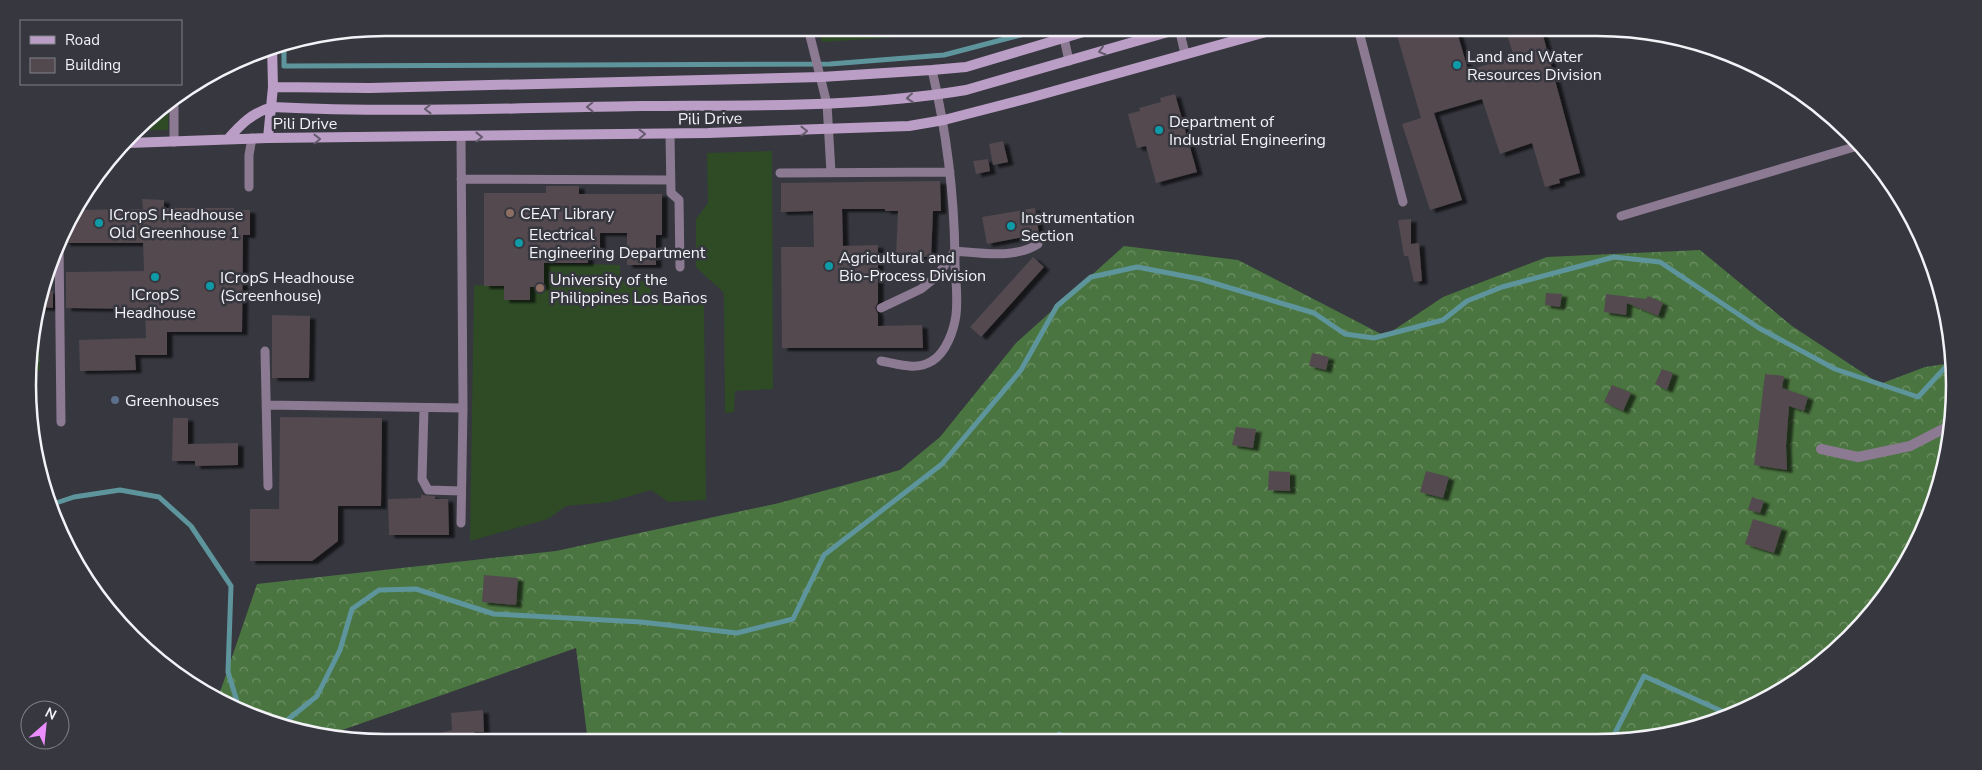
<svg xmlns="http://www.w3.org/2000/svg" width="1982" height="770" font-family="'Nunito Sans',sans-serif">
  <defs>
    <pattern id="forest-crowns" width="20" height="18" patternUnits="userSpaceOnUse" patternTransform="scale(1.25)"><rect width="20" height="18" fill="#4b7540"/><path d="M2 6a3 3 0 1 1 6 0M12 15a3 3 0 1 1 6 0" fill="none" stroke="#6e9066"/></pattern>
    <pattern id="garden-furrows" width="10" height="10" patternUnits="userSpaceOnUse" patternTransform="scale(1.25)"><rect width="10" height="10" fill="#2e4b26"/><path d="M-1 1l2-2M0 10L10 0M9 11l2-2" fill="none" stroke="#4d6546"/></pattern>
    <filter id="shadow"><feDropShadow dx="5.5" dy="3" stdDeviation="1" flood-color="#0009"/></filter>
  </defs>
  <rect width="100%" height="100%" fill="#36373f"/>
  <path fill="#2e4b26" d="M 818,28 L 912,28 L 914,36 L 822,42 Z
    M 169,102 L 168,130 L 138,130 L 150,116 Z
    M 772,151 L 773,389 L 735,391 L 734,412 L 725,413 L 724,293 L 696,267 L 696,219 L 708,203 L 707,153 Z
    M 544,263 L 620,265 L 620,281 L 650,281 L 651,300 L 704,301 L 706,500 L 668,502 L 651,490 L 610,502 L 566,506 L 548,519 L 470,541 L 474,285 L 504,286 L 504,300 L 530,300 L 530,287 L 544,287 Z"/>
  <path fill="url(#forest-crowns)" d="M 1124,246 L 1238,260 L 1385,336 L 1443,297 L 1547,257 L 1700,250 L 1792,326 L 1880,384 L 1925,367 L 1952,363 L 1954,409 L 1942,478 L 1906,564 L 1833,654 L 1755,706 L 1644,739 L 588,742 L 576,648 L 328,735 L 296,731 L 219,695 L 257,584 L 556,551 L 779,503 L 900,470 L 940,437 L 1016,343 Z"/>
  <path fill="url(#garden-furrows)" d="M 39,336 L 40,370 L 32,371 L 31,338 Z"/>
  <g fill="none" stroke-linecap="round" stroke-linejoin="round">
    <path stroke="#5e959c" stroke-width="5" d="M 284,44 L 284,66 L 830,64 L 944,55 L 1047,28
      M 50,505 L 74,497 L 120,490 L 159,497 L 191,526 L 231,586 L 228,672 L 240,711
      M 280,726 L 317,696 L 340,650 L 352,609 L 379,590 L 416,589 L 494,614 L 641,622 L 737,633 L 793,619 L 824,555 L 942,464 L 1021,370 L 1057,306 L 1091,277 L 1137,267 L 1200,279 L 1314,313 L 1345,334 L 1374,338 L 1443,320 L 1467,301 L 1502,287 L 1614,257 L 1660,262 L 1759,328 L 1835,369 L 1918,397 L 1952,360
      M 1612,739 L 1644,676 L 1728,714
      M 1055,741 L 1059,734 L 1072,741"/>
  </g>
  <path fill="#52494f" filter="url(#shadow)" d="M 1411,28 L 1456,28 L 1468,70 L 1514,57 L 1505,28 L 1541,28 L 1580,173 L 1559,179 L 1560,183 L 1545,187 L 1532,143 L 1500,154 L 1482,99 L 1434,113 L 1462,200 L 1430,210 L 1402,124 L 1421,118 L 1396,32 Z
    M 1175,94 L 1197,172 L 1156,183 L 1146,146 L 1137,148 L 1128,114 L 1140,111 L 1139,108 L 1161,102 L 1160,98 Z
    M 1003,141 L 1008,162 L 993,165 L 989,144 Z
    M 988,159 L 990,171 L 976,174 L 973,161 Z
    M 940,181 L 941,211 L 933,211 L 931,257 L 896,256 L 898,211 L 885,211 L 885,209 L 842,209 L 843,246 L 878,245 L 878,302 L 875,308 L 878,314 L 878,326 L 922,325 L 923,348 L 782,348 L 781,247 L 814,247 L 813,211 L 781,212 L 781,183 Z
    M 546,186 L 579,186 L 579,194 L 662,194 L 662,235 L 656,235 L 656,265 L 627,265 L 627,233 L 600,233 L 600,250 L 588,250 L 588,263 L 544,263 L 544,287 L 530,287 L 530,300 L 504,300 L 504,286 L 484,286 L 484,193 L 546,193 Z
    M 142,199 L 164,200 L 164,208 L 234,208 L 234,210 L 250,210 L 250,235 L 243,235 L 242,332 L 167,332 L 167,355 L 135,355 L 136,370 L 80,371 L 79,340 L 146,338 L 145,309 L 66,308 L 66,272 L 144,271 L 143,243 L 65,243 L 62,235 L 74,210 L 143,209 Z
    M 1035,208 L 1039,234 L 987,244 L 982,217 Z
    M 1411,219 L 1411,244 L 1419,243 L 1422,281 L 1414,282 L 1408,256 L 1404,256 L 1398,220 Z
    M 1033,257 L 1044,267 L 981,337 L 970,327 Z
    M 42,291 L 53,291 L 53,308 L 38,307 Z
    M 1546,293 L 1562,294 L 1560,307 L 1545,305 Z
    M 1606,294 L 1646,299 L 1648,296 L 1663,303 L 1658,316 L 1627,303 L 1626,315 L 1604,312 Z
    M 272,315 L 310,316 L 309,378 L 272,378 Z
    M 1312,353 L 1329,357 L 1326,370 L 1309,366 Z
    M 1662,369 L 1673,373 L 1667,390 L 1655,384 Z
    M 1765,374 L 1784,376 L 1782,388 L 1808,397 L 1804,411 L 1789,406 L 1786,446 L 1787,470 L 1754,465 Z
    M 1612,385 L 1631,393 L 1623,411 L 1604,402 Z
    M 280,417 L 382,418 L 381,506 L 338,506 L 338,541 L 312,561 L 250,561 L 250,509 L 279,509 Z
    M 173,418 L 188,418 L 188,444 L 238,443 L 238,465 L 195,466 L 195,461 L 172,461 Z
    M 1236,427 L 1256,429 L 1253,448 L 1232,445 Z
    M 1269,471 L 1290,472 L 1290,491 L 1268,490 Z
    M 1426,471 L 1449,477 L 1443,498 L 1420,492 Z
    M 421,495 L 435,496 L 435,499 L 448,499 L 449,535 L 389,535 L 388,499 L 421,498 Z
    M 1752,497 L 1764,501 L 1760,513 L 1748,510 Z
    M 1753,519 L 1782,528 L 1774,553 L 1745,544 Z
    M 484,575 L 518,578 L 516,605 L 482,602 Z
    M 483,710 L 484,732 L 474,732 L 475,742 L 422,742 L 421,738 L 452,730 L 451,713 Z"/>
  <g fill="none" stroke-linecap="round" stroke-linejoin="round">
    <path stroke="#8c7a92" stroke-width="9" d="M 808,28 L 827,104 L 831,172
      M 1179,28 L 1185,54
      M 1358,28 L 1403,202
      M 1064,38 L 1069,61
      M 670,134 L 671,193 L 679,200 L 680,267
      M 461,137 L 463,408 L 461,523
      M 174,142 L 174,98
      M 780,173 L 950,172
      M 461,179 L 670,180
      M 249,187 L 249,155 L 252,138
      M 1621,216 L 1861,145
      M 59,242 L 61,422
      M 881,308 L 921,289 L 936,277 L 955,251 C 981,253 1015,259 1038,244
      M 265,351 L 268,486
      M 881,361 C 898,364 916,371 932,361 C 946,353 954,330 956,315 C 958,299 956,282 955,266 C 955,200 947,134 932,70
      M 266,405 L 463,408
      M 424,408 L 422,479 L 428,490 L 461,491"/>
    <path stroke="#8c7a92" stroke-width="10" d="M 1821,449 L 1858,457 L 1910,446 L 1951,425"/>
    <path stroke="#bb9ec5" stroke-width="10" d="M 273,87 L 370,88 L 821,77 L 932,70 L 966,67 L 1097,28
      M 268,138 L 273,87 L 272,46
      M 228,139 C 241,124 252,113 272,107 C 395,113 518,108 642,106 C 750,105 859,108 966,90 L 1182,28
      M 128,143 L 268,138 L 708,133 L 909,126 L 944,120 L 1029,98 L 1280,28"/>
  </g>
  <defs><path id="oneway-chevron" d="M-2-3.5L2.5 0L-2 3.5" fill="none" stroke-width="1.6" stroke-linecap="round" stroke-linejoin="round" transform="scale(1.25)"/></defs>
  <g stroke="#655b6e">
    <use href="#oneway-chevron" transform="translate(1102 51) rotate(164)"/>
    <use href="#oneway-chevron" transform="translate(910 98) rotate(174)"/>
    <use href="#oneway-chevron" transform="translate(590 107) rotate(179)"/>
    <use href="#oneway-chevron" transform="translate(428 109) rotate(179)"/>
    <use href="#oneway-chevron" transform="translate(804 131) rotate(-1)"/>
    <use href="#oneway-chevron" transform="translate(642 134) rotate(-1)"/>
    <use href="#oneway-chevron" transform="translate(479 137) rotate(-1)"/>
    <use href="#oneway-chevron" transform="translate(317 139) rotate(-1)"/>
  </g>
  <g fill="#0f9aa8" stroke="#36373f" stroke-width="2">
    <circle cx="1457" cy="65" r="5"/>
    <circle cx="1159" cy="130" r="5"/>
    <circle cx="99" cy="223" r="5"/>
    <circle cx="1011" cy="226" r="5"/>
    <circle cx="519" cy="243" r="5"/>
    <circle cx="829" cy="266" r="5"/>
    <circle cx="155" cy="277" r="5"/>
    <circle cx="210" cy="286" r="5"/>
  </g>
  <g fill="#8d6e63" stroke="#36373f" stroke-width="2">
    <circle cx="510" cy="213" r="5"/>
    <circle cx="540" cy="288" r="5"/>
  </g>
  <circle fill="#5c6f8a" stroke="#36373f" stroke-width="2" cx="115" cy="400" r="5"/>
  <g text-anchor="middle" stroke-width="5" stroke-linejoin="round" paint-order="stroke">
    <g font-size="16" fill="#f2f2f7" stroke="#36373f" text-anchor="start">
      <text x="1467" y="62">Land and Water<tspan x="1467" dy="18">Resources Division</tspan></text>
      <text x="1169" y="127">Department of<tspan x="1169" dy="18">Industrial Engineering</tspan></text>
      <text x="520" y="219">CEAT Library</text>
      <text x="109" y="220">ICropS Headhouse<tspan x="109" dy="18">Old Greenhouse 1</tspan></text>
      <text x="1021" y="223">Instrumentation<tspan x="1021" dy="18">Section</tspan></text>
      <text x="529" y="240">Electrical<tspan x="529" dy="18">Engineering Department</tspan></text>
      <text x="839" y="263">Agricultural and<tspan x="839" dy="18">Bio-Process Division</tspan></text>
      <text x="220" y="283">ICropS Headhouse<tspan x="220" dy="18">(Screenhouse)</tspan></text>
      <text x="550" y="285">University of the<tspan x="550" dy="18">Philippines Los Baños</tspan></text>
      <text x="155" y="300" text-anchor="middle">ICropS<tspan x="155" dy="18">Headhouse</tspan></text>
      <text x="125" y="406">Greenhouses</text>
    </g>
    <g font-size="16" fill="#f2f2f7" stroke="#36373f">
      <text transform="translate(710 118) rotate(-1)" y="6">Pili Drive</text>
      <text x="305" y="129">Pili Drive</text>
    </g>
  </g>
  <path d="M0 0H1982V770H0ZM385 36H1597A349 349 0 0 1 1946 385V385A349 349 0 0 1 1597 734H385A349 349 0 0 1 36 385V385A349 349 0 0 1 385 36Z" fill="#36373f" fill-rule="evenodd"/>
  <path fill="none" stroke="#f2f2f7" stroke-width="2.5" d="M385 36H1597A349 349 0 0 1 1946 385V385A349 349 0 0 1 1597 734H385A349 349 0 0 1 36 385V385A349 349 0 0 1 385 36Z"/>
  <rect x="20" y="20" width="162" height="65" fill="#36373f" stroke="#818289"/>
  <rect x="30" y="36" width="25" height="8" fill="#bb9ec5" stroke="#818289"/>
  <text x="65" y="45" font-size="15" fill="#f2f2f7">Road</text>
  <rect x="30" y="58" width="25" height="15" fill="#52494f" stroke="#818289"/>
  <text x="65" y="70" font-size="15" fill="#f2f2f7">Building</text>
  <g transform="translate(45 725) rotate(27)"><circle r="24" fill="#36373f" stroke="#818289"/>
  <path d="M0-4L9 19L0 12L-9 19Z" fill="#eb8dfc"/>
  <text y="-8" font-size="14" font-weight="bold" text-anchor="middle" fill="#f2f2f7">N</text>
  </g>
</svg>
